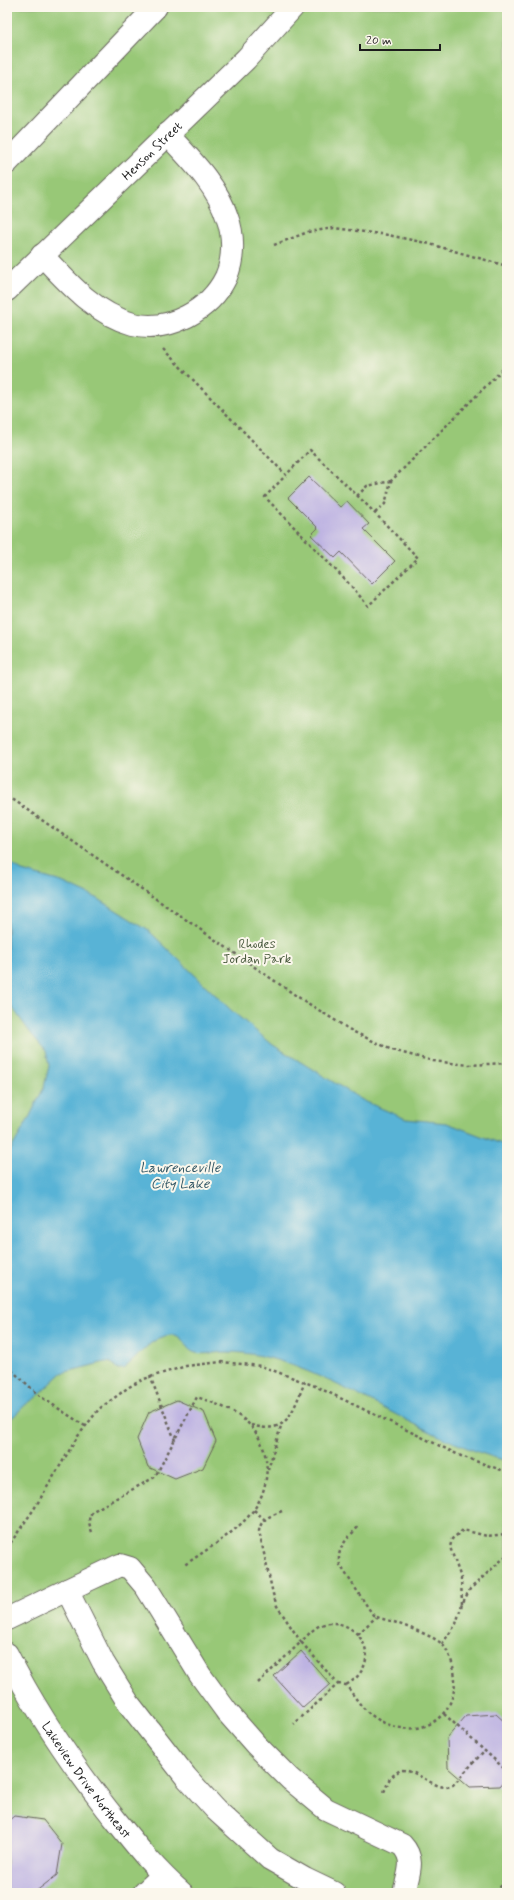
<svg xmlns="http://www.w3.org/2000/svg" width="514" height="1900" font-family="Mynerve,sans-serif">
  <rect width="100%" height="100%" fill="#fbf7ec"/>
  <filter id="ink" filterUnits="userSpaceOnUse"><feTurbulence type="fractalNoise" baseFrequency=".025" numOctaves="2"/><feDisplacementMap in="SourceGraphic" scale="8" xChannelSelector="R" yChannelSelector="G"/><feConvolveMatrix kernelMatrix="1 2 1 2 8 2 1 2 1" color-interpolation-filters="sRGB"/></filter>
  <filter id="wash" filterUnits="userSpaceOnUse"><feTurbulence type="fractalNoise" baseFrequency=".012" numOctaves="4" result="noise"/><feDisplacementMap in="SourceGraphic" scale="16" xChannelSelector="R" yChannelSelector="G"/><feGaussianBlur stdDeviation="0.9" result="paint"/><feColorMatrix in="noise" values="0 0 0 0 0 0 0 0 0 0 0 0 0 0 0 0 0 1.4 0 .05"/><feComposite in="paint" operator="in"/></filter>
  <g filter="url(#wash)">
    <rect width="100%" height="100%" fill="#f1ebd2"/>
    <path fill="#98c877" stroke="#5a724a" d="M 7,7 L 507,7 L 507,1893 L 7,1893 Z"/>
    <path fill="#58b3d6" stroke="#3a6879" d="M 7,861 L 22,871 L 62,882 L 97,898 L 149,931 L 232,1011 L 273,1045 L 364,1101 L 406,1119 L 447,1123 L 507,1146 L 507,1461 C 433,1442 366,1393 294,1366 C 273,1358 250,1352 227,1352 C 217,1352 205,1355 196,1353 C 182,1350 186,1330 165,1336 C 147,1341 137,1359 123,1369 L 117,1369 L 112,1363 L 105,1362 L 62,1373 L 33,1400 C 23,1404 17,1416 7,1421 L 7,1156 L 28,1120 L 44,1087 L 49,1066 L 46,1051 L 32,1035 L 7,1000 Z"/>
    <g id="blocks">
      <path fill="#bdb3e2" d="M 309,477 L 340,507 L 347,501 L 369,524 L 363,529 L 395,561 L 372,584 L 341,552 L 335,558 L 311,535 L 318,528 L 288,498 Z
        M 177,1400 L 204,1412 L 216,1441 L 203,1468 L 175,1479 L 148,1467 L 137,1439 L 149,1412 Z
        M 301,1651 L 330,1684 L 303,1708 L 274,1676 Z
        M 496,1714 L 507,1724 L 507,1778 L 500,1786 L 470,1787 L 448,1768 L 447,1738 L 466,1716 Z
        M 14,1816 L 43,1820 L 62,1844 L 57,1875 L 35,1892 L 7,1889 L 7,1822 Z"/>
    </g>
  </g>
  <g filter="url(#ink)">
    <use href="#blocks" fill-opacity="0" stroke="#67645c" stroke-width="1"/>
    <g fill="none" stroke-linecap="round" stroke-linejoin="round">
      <g stroke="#67645c" stroke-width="24">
        <g id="minor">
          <path d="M 7,163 L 156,7"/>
          <path d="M 42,255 C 67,282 95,314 133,324 C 169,333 210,310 226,277 C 234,259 234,235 227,217 C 217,185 190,159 167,134"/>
          <path id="s1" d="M 7,290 L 246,59 L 293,7"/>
          <path d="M 67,1590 L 120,1565 L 130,1568 L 146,1587 L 200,1675 L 227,1712 L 256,1745 L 290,1779 L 326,1809 L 402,1845 C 416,1860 408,1874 404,1893"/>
          <path d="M 7,1619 L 67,1590 L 103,1662 L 129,1704 L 186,1777 L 216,1810 L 270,1859 L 305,1879 L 334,1893"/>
          <path id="s2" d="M 7,1654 C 35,1710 69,1760 107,1809 C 131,1839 153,1868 182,1893"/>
          <path d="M 144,1893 L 162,1876"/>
        </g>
      </g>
      <path stroke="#67645c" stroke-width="2.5" stroke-dasharray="3 3" stroke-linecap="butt" d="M 274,245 L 308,232 L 334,228 L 388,235 L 426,243 L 507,266
        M 163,349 L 286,475 L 310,450 L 366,504 L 418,558 L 368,606 L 353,588 L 265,497 L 286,475
        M 357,496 L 367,486 L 391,481
        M 375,513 L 385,504 L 391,481 L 507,365
        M 7,796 L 298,997 L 352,1031 L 392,1050 L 433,1061 L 469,1065 L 507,1063
        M 7,1366 L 41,1397 L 85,1426
        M 150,1376 L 175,1440
        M 251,1425 C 289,1436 292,1411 305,1382
        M 268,1470 L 281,1426
        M 254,1510 L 264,1519
        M 282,1511 C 271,1516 261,1518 259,1531 L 273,1594 L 277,1606 L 301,1642 C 306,1637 311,1631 317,1627 C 345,1611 381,1646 360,1673 C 357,1678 351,1682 346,1685
        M 92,1532 C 89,1524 87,1518 93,1511 L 155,1477 L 197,1397 C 211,1402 226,1407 239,1416 C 271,1437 275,1483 252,1512 C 238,1531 203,1552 183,1566
        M 7,1548 L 34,1509 L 78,1436 L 99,1409 L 129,1387 L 144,1379 L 186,1366 L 221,1362 L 261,1366 L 315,1386 L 461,1456 L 507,1472
        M 462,1604 L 461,1578 L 450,1547 L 452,1539 L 463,1530 L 487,1536 L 507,1534
        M 358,1634 L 376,1617
        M 442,1644 L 456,1624 L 462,1604 L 470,1589 L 507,1555
        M 258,1683 L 301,1642 L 338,1684 L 294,1724
        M 338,1684 L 346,1685 C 355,1697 362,1709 374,1717 C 409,1741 452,1727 455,1682 C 455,1670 451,1655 443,1645 C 436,1637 410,1628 399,1624 C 391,1620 382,1620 373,1615 L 340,1565 C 335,1548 349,1537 359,1526
        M 444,1714 L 507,1771
        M 384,1792 L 390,1778 L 400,1770 C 419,1769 437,1794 453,1785 L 484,1751
        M 497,1893 L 507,1873"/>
      <use href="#minor" stroke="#fff" stroke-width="22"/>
    </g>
  </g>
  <g text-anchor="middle" stroke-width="4" stroke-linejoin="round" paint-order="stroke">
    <g font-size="13" fill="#1c1c1c" stroke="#fbf7ec">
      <text dy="5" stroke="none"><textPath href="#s1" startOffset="201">Henson Street</textPath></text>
      <text dy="5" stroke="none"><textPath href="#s2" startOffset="149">Lakeview Drive Northeast</textPath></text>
    </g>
    <g font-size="13" fill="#47583c" stroke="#fbf7ec">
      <text x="257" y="948">Rhodes<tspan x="257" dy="15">Jordan Park</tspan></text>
    </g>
    <g font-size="14" font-style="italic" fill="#345866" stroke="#fbf7ec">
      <text x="180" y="1172">Lawrenceville<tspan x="180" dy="16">City Lake</tspan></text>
    </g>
  </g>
  <rect width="514" height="1900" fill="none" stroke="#fbf7ec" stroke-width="24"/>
  <path d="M360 44v6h80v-6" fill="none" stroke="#1c1c1c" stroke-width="2"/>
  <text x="366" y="44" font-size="12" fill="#1c1c1c" stroke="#fbf7ec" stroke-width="3" paint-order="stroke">20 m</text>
</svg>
